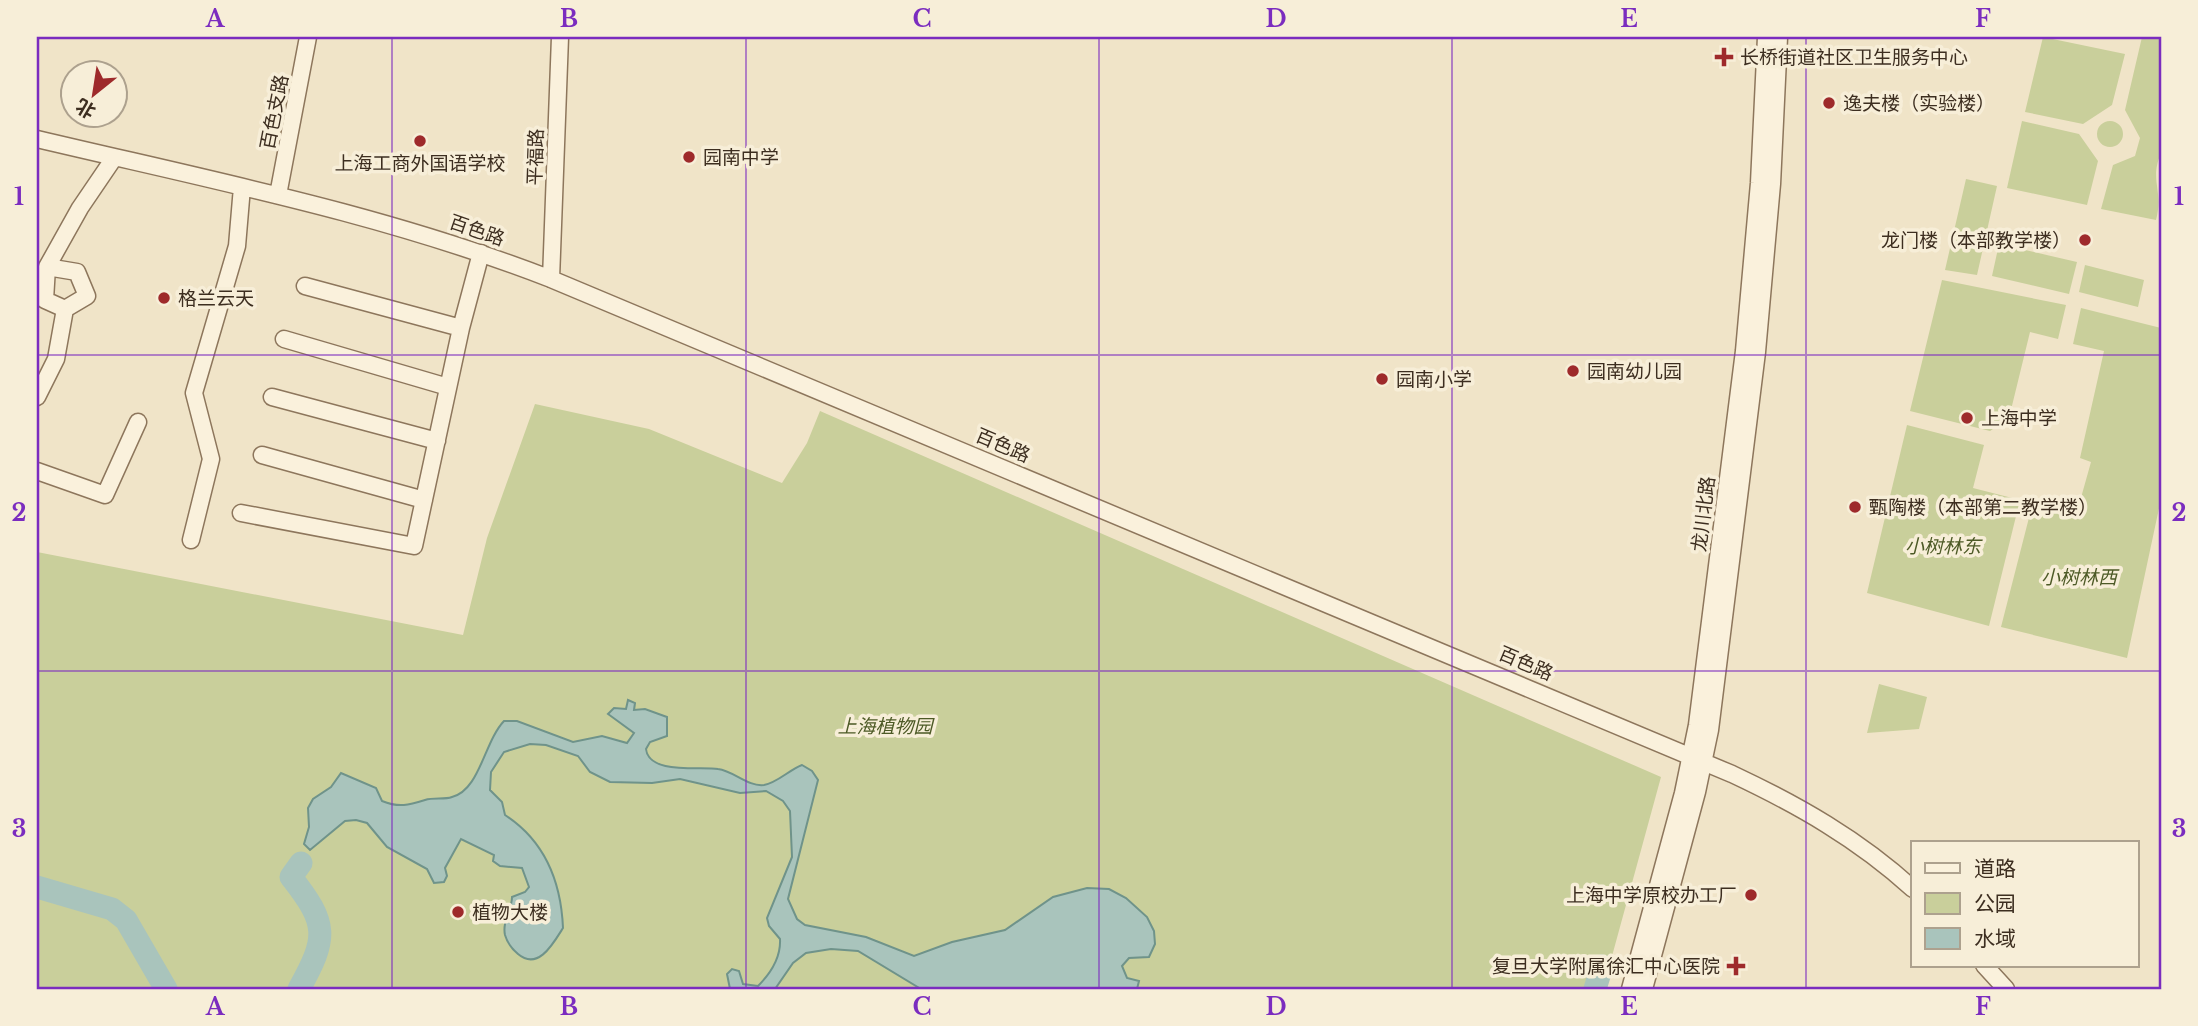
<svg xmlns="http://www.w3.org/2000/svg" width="2198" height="1026" font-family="'Libre Baskerville','Noto Sans SC',serif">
  <rect width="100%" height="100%" fill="#f0e4c8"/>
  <path fill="#c9cf9b" d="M 2043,37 L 2125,54 L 2112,105 L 2083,124 L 2025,112 Z
    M 2142,37 L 2161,37 L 2161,153 C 2149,181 2164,190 2156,220 L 2101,209 L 2113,165 L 2135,156 L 2140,138 L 2125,110 Z
    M2097 134a13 13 0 1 1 26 0a13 13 0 1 1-26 0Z
    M 2022,121 L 2079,134 L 2098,161 L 2087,205 L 2007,188 Z
    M 1966,179 L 1997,186 L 1977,275 L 1945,270 Z
    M 1999,244 L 2077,262 L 2069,294 L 1992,276 Z
    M 2085,265 L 2144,280 L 2138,307 L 2079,292 Z
    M 1942,280 L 2066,305 L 2058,339 L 2030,332 L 2009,418 L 1990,431 L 1910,411 Z
    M 2081,308 L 2161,328 L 2161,499 L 2127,658 L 2001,627 L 2033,502 L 2077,512 L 2091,462 L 2080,458 L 2104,351 L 2073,344 Z
    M 535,404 L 649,429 L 782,483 L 807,443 L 820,411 L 1661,777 L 1603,989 L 37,989 L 37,552 L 463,635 L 487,538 Z
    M 1907,425 L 1984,445 L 1973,488 L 2020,500 L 1989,626 L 1867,593 Z
    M 1879,684 L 1927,697 L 1919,729 L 1867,733 Z"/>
  <path fill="#a9c4bc" stroke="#6f938a" stroke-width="2" d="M 628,700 L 635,703 L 634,710 L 645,709 L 667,717 L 667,736 L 650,742 L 646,749 C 649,775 701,766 718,769 C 734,771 748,787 764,785 C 777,783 789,770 802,765 L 812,771 L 818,780 L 788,899 L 797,919 L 805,925 L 866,937 L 914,956 L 952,942 L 1005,930 L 1053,897 L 1087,888 L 1109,889 L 1126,898 L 1147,917 L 1154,931 L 1155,944 L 1149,957 L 1129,958 L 1122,966 L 1127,978 L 1139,981 L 1137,989 L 921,989 L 858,951 L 831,949 L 806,953 L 793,963 L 775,989 L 730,989 L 727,974 L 732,969 L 739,971 L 743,984 L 758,986 C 771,973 781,957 780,939 L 769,926 L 767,918 L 792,857 L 790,811 L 783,801 L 766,791 L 740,793 L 680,779 L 652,783 L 610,782 L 590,772 L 578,756 L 546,745 L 530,744 L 504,752 L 491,772 L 490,790 L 502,802 L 505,815 C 545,841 561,881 563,928 C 553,944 538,971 518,954 C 512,949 507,942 505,935 C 502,921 512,911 512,897 L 525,892 L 529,887 L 522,868 L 500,866 L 493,861 L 494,855 L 461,839 L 445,868 L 447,876 L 444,882 L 434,883 L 427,869 L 387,847 L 367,823 L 356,820 L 345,821 L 310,850 L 304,844 L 309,827 L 308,808 L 313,799 L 331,787 L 341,773 L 376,788 L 382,801 C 399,808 409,805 425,800 C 434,797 444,800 452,797 C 480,790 484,742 504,721 L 517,721 L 573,742 L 602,736 L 627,743 L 634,733 L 608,714 L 614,708 L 626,709 Z"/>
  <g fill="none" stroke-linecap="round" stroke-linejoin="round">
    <path stroke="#a9c4bc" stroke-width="23" d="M 37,887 L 112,909 L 126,920 L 166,989
      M 299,989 C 328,937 328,924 291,877 L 301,863
      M 1595,989 L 1602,966"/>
    <g stroke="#8d765c" stroke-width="19">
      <path id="minor" d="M 37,139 C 210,180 384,214 551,279 L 1732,774 C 1798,805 1858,839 1913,889
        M 278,195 L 308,37
        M 47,267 L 77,272 L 87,296 L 65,309 L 45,300 L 47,267 L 80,208 L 114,158
        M 551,279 L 560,37
        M 461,328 L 481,253
        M 284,339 L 448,387
        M 37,397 L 56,359 L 65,309
        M 272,397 L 437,441
        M 262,455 L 424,500
        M 37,471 L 105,495 L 138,422
        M 241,513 L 414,546 L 461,328 L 305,286
        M 191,540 L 211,459 L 194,393 L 237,246 L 242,187
        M 1984,965 L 2006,989
        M 1630,989 L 1683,793 L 1697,725 L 1744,351 L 1759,183 L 1766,37
        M 1644,989 L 1697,792 L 1710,730 L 1757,352 L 1772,184 L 1779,37"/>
    </g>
    <use href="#minor" stroke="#faf1dc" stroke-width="16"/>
  </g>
  <path fill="none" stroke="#7b2cbf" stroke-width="2" stroke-opacity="0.55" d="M 392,37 L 392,989M 746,37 L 746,989M 1099,37 L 1099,989M 1452,37 L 1452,989M 1806,37 L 1806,989M 37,355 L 2161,355M 37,671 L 2161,671"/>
  <g fill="#9e2a2b" stroke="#f7eed8" stroke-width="2.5">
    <path d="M1720.5 46.5h7v7h7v7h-7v7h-7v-7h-7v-7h7z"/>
    <circle cx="1829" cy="103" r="7"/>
    <circle cx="420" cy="141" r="7"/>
    <circle cx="689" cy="157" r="7"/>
    <circle cx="2085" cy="240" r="7"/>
    <circle cx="164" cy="298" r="7"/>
    <circle cx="1573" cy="371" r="7"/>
    <circle cx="1382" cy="379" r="7"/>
    <circle cx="1967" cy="418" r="7"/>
    <circle cx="1855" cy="507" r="7"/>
    <circle cx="1751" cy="895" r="7"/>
    <circle cx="458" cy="912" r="7"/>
    <path d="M1732.5 955.5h7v7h7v7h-7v7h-7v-7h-7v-7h7z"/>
  </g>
  <g text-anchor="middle" stroke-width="7" stroke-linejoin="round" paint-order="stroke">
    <g font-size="19" fill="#3d2e20" stroke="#f7eed8" text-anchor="start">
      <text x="1740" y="64">长桥街道社区卫生服务中心</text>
      <text x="1843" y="110">逸夫楼（实验楼）</text>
      <text x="703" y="164">园南中学</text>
      <text x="420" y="170" text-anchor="middle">上海工商外国语学校</text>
      <text x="2071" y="247" text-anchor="end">龙门楼（本部教学楼）</text>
      <text x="178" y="305">格兰云天</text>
      <text x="1587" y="378">园南幼儿园</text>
      <text x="1396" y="386">园南小学</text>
      <text x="1981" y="425">上海中学</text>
      <text x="1869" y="514">甄陶楼（本部第二教学楼）</text>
      <text x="1737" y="902" text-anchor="end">上海中学原校办工厂</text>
      <text x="472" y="919">植物大楼</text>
      <text x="1720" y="973" text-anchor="end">复旦大学附属徐汇中心医院</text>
    </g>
    <g font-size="19" fill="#3d2e20" stroke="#f7eed8">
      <text transform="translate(274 112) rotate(-79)" y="7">百色支路</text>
      <text transform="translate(535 157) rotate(-88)" y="7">平福路</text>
      <text transform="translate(477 230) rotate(19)" y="7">百色路</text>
      <text transform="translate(1003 445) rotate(23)" y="7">百色路</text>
      <text transform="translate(1703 514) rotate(-83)" y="7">龙川北路</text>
      <text transform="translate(1526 663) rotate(23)" y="7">百色路</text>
    </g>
    <g font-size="19" font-style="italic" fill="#4d5a26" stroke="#f7eed8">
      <text x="1943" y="553">小树林东</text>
      <text x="2079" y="584">小树林西</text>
      <text x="885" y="733">上海植物园</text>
    </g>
  </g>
  <rect width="2198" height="1026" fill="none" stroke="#f7eed8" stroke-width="77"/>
  <rect x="1911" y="841" width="228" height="126" fill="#f7eed8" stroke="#ada18e" stroke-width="2"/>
  <rect x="1925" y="863" width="35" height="10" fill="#faf1dc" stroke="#ada18e" stroke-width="2"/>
  <text x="1974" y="876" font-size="21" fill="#3d2e20">道路</text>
  <rect x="1925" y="893" width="35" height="21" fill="#c9cf9b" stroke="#ada18e" stroke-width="2"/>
  <text x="1974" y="911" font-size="21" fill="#3d2e20">公园</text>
  <rect x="1925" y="928" width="35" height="21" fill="#a9c4bc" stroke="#ada18e" stroke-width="2"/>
  <text x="1974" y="946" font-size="21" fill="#3d2e20">水域</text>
  <g transform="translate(94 94) rotate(210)"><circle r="33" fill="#f7eed8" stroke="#ada18e" stroke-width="2"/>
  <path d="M0-5L12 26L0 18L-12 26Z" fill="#9e2a2b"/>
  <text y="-10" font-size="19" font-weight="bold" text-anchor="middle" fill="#3d2e20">北</text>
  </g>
  <rect x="38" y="38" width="2122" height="950" fill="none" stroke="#7b2cbf" stroke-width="2.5"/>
  <g font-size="23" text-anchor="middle" font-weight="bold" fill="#7b2cbf">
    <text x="215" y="27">A</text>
    <text x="569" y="27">B</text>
    <text x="922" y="27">C</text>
    <text x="1276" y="27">D</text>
    <text x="1629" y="27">E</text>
    <text x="1983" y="27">F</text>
    <text x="19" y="205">1</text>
    <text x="2179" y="205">1</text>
    <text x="19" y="521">2</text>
    <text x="2179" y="521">2</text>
    <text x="19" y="837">3</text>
    <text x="2179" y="837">3</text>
    <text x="215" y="1015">A</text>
    <text x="569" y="1015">B</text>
    <text x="922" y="1015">C</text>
    <text x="1276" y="1015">D</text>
    <text x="1629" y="1015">E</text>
    <text x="1983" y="1015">F</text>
  </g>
</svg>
